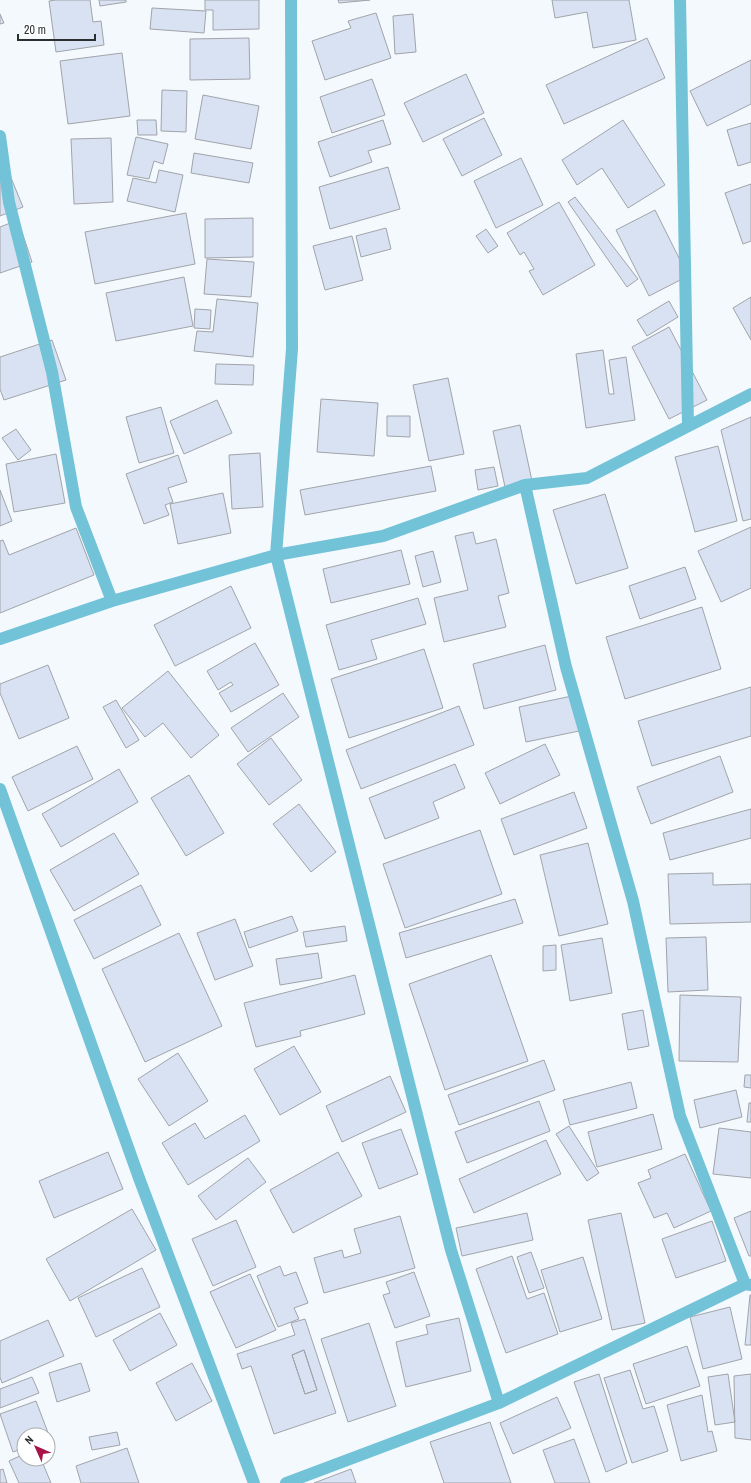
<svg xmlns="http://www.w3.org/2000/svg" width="751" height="1483" font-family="'Archivo Narrow',sans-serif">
  <rect width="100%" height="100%" fill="#f4f9fe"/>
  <path fill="#d9e2f3" stroke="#a1a4a9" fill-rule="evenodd" d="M 56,0 L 90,0 L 93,22 L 101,21 L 104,45 L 56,52 L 49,1 Z
    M 99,0 L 126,0 L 126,2 L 100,6 Z
    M 205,0 L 259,0 L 259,29 L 213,30 L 213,10 L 205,10 Z
    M 338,0 L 370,0 L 339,3 Z
    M 552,0 L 629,0 L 636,40 L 593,48 L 587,12 L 555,18 Z
    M 152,8 L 206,11 L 204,33 L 150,29 Z
    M 376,13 L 391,58 L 325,80 L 312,41 L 351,28 L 348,21 Z
    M 0,14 L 4,23 L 0,24 Z
    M 413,14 L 416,52 L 395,54 L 393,16 Z
    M 249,38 L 250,79 L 190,80 L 190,39 Z
    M 647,38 L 665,78 L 564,124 L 546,85 Z
    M 122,53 L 130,116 L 68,124 L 60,61 Z
    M 751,60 L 751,104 L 707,126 L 690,91 Z
    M 466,74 L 484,113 L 423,142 L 404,103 Z
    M 372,79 L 385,115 L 332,133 L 320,97 Z
    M 162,90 L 187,91 L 186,132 L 161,131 Z
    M 203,95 L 259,106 L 251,149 L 195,139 Z
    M 484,118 L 502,155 L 462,176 L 443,139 Z
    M 137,120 L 156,120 L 157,135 L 138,135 Z
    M 383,120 L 391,144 L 368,151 L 372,162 L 330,177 L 318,142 Z
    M 623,120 L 665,185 L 628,208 L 602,168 L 577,185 L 562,160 Z
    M 751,123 L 751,162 L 738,166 L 727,130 Z
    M 136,137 L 168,144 L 163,164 L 154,161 L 149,179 L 127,175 Z
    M 111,138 L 113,202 L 74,204 L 71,139 Z
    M 194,153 L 253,163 L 249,183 L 191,173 Z
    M 2,156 L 23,207 L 0,216 L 0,157 Z
    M 521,158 L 543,205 L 496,228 L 474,181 Z
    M 388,167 L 400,209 L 330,229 L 319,187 Z
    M 159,170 L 183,175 L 175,212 L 127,201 L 133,178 L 156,183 Z
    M 751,184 L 751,241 L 743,244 L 725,193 Z
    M 575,197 L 638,279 L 627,287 L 568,202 Z
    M 559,202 L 595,265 L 543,295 L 529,271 L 534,269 L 524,252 L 520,255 L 507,233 Z
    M 655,210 L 688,276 L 649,296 L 616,230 Z
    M 186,213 L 195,264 L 95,284 L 85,232 Z
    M 253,218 L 253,257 L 205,258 L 205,219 Z
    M 18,220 L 32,262 L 0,273 L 0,227 Z
    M 386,228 L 391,249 L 361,257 L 356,236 Z
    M 486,229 L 498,246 L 488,253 L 476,236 Z
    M 352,236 L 363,280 L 325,290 L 313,246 Z
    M 207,259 L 254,262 L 251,297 L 204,294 Z
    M 184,277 L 193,326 L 116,341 L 106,293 Z
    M 751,297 L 751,340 L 733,308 Z
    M 217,299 L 258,303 L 253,357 L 194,351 L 197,331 L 213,332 Z
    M 669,301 L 678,317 L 647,336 L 637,320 Z
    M 195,309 L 211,310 L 210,329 L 194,328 Z
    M 669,327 L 707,400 L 669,419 L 632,347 Z
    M 52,340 L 66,380 L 4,400 L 0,389 L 0,357 Z
    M 603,350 L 609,394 L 614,394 L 609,360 L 626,357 L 635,420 L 586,428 L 576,354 Z
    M 216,364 L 254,365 L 253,385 L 215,384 Z
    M 448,378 L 464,454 L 429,461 L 413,385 Z
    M 321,399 L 378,403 L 374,456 L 317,452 Z
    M 217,400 L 232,433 L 184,454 L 170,421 Z
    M 161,407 L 174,453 L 139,463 L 126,417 Z
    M 387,416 L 410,416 L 410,437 L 387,436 Z
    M 751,417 L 751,519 L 743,521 L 721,430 Z
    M 520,425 L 532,481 L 505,487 L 493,431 Z
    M 16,429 L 31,450 L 18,460 L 2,438 Z
    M 718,446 L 737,521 L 695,532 L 675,457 Z
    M 260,453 L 263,507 L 232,509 L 229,455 Z
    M 56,454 L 65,503 L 14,512 L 6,464 Z
    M 178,455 L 187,482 L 168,488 L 173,502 L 165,505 L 169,515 L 144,524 L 126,474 Z
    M 431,466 L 436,491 L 305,515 L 300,490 Z
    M 494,467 L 498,486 L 478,490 L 475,470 Z
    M 0,490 L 12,521 L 0,526 Z
    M 223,493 L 231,533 L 178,544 L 170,504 Z
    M 605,494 L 628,568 L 576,584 L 553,510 Z
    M 751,527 L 751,588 L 721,602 L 698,551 Z
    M 76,528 L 94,575 L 0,613 L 0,541 L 3,540 L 9,555 Z
    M 473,532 L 476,544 L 496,539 L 509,593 L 498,596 L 506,627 L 444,642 L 434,598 L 468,590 L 455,536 Z
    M 401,550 L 410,584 L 331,603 L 323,569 Z
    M 433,551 L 441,582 L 423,587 L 415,556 Z
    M 685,567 L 696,599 L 640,619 L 629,586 Z
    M 231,586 L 251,628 L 175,666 L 154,625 Z
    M 418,598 L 426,624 L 371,640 L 377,659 L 339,670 L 326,625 Z
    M 702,607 L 721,669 L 625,699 L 606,637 Z
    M 255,643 L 279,685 L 231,712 L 219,693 L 233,685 L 231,682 L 218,690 L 207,671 Z
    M 545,645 L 556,690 L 484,709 L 473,664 Z
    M 424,649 L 443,708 L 349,738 L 331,679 Z
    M 48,665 L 69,718 L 19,739 L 0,693 L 0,684 Z
    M 168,671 L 219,735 L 191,758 L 163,723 L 145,737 L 122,708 Z
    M 751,687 L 751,736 L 652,766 L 638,721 Z
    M 283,693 L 299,717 L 248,752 L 231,728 Z
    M 572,696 L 579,731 L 526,742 L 519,707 Z
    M 116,700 L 139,740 L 126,748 L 103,707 Z
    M 459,706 L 474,745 L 361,789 L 346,750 Z
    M 271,738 L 302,780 L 269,805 L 237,764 Z
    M 545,744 L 560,775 L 500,804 L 485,773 Z
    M 77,746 L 93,779 L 28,811 L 12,777 Z
    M 720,756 L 733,792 L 651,824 L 637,787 Z
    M 455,764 L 465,788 L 433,802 L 439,818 L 385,839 L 369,798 Z
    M 119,769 L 138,802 L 61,847 L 42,814 Z
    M 189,775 L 224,833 L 186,856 L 151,798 Z
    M 574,792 L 587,828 L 514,855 L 501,819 Z
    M 299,804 L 336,852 L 311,872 L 273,824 Z
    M 751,809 L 751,838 L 670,860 L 663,833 Z
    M 480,830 L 502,894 L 405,928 L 383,864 Z
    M 114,833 L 139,874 L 74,911 L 50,870 Z
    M 588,843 L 608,924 L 559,936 L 540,855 Z
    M 713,873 L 713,885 L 751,884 L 751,922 L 670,924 L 668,874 Z
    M 141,885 L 161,925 L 94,959 L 74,920 Z
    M 515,899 L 523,923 L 406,958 L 399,933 Z
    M 292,916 L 298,931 L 249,948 L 244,932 Z
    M 235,919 L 253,966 L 215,980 L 197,933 Z
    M 345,926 L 347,941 L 306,947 L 303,932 Z
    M 179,933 L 222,1026 L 145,1062 L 102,969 Z
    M 706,937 L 708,990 L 668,992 L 666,938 Z
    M 602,938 L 612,993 L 570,1001 L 561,945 Z
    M 556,945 L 556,970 L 543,971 L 543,946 Z
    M 318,953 L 322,978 L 280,985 L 276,959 Z
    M 491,955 L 528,1061 L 445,1090 L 409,984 Z
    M 355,975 L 365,1014 L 300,1031 L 301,1036 L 256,1047 L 244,1003 Z
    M 680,995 L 741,997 L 738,1062 L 679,1061 Z
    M 643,1010 L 649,1046 L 628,1050 L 622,1014 Z
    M 294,1046 L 321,1092 L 280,1115 L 254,1069 Z
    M 178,1053 L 208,1101 L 169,1126 L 138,1079 Z
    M 544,1060 L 555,1090 L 459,1125 L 448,1095 Z
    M 745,1075 L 751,1075 L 751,1088 L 744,1087 Z
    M 390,1076 L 406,1112 L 342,1142 L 326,1106 Z
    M 631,1082 L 637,1108 L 570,1125 L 563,1100 Z
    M 736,1090 L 742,1117 L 700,1128 L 694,1100 Z
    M 539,1101 L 550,1131 L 467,1163 L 455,1132 Z
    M 749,1103 L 751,1103 L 751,1122 L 747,1122 Z
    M 653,1114 L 662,1149 L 597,1167 L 588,1132 Z
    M 245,1115 L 260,1141 L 188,1185 L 162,1143 L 195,1123 L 205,1139 Z
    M 569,1126 L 599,1173 L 587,1181 L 556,1134 Z
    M 719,1128 L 751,1132 L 751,1178 L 713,1174 Z
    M 401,1129 L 418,1174 L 379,1189 L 362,1143 Z
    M 546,1140 L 561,1174 L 474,1213 L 459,1179 Z
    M 108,1152 L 123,1189 L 54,1218 L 39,1181 Z
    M 338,1152 L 362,1196 L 293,1233 L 270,1190 Z
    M 685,1154 L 711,1211 L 674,1228 L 667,1213 L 654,1218 L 638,1183 L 651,1178 L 648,1170 Z
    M 248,1158 L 266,1182 L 216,1220 L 198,1196 Z
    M 132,1209 L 156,1250 L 70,1301 L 46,1259 Z
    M 751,1211 L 751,1256 L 749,1256 L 734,1218 Z
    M 527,1213 L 533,1240 L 462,1256 L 456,1228 Z
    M 621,1213 L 645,1323 L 612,1330 L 588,1220 Z
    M 400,1216 L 415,1268 L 324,1293 L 314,1258 L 342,1250 L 344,1258 L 361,1253 L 354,1229 Z
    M 236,1220 L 256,1267 L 213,1286 L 192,1239 Z
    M 712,1221 L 726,1261 L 676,1278 L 662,1239 Z
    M 531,1252 L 544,1288 L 529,1293 L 517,1257 Z
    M 512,1256 L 527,1299 L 544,1293 L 558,1334 L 506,1353 L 476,1269 Z
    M 583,1257 L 602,1319 L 560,1332 L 541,1270 Z
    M 280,1266 L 284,1276 L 296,1272 L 308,1303 L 294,1308 L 299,1319 L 278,1327 L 257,1276 Z
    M 142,1268 L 160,1307 L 96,1337 L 78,1298 Z
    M 414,1272 L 430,1316 L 395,1328 L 383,1295 L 390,1293 L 386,1282 Z
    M 250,1274 L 276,1330 L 236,1348 L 210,1292 Z
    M 750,1295 L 751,1295 L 751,1345 L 745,1345 Z
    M 730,1307 L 742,1359 L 703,1369 L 690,1317 Z
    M 160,1313 L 177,1345 L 130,1371 L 113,1340 Z
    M 459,1318 L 471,1371 L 406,1387 L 396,1342 L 428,1334 L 426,1325 Z
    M 305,1319 L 336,1413 L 274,1434 L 251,1366 L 242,1369 L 237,1354 L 295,1335 L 291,1323 ZM 304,1350 L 317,1390 L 305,1394 L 292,1355 Z
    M 48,1320 L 64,1356 L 2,1383 L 0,1377 L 0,1341 Z
    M 369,1323 L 396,1406 L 348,1422 L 321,1339 Z
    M 687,1346 L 700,1386 L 646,1404 L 633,1364 Z
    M 304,1350 L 317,1390 L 305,1394 L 292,1355 Z
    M 81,1363 L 90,1391 L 57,1402 L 49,1373 Z
    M 192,1363 L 212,1401 L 176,1421 L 156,1383 Z
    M 630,1370 L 643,1409 L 654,1406 L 668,1451 L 632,1463 L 604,1378 Z
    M 599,1374 L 627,1463 L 606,1472 L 574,1382 Z
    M 728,1374 L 735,1422 L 715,1425 L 708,1377 Z
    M 751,1374 L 751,1440 L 735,1438 L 734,1376 Z
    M 32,1377 L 39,1393 L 0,1408 L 0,1389 Z
    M 702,1395 L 708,1432 L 712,1431 L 717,1451 L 681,1461 L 667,1405 Z
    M 557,1397 L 571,1428 L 513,1454 L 500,1423 Z
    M 36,1401 L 50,1438 L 48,1439 L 48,1435 L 24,1435 L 24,1448 L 13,1452 L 0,1414 Z
    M 490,1422 L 511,1483 L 444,1483 L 430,1442 Z
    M 117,1432 L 120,1445 L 92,1450 L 89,1437 Z
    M 574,1439 L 590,1483 L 555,1483 L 543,1450 Z
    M 127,1448 L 139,1483 L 81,1483 L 76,1466 Z
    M 24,1454 L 24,1459 L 41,1459 L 51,1483 L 19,1483 L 9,1461 Z
    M 3,1469 L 7,1483 L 0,1483 L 0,1470 Z
    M 351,1469 L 356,1483 L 314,1483 Z"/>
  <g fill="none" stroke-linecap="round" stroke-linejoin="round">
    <path stroke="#72c3d7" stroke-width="12" d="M 291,0 L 292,349 L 276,555 L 451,1250 L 499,1403
      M 680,0 L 688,426
      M 0,136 L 9,202 L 52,372 L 76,507 L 112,601
      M 525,485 L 566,667 L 633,901 L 680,1116 L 745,1284
      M 0,639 L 112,601 L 276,555 L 383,536 L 525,485 L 587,478 L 751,394
      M 0,789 L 139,1178 L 254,1483
      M 286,1483 L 499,1403 L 745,1284 L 751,1285"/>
  </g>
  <g transform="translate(36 1447) rotate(315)"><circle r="19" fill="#ffffff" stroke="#abacac"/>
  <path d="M0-3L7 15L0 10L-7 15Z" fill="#a8144a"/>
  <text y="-6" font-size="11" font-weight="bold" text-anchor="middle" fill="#2c2f30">N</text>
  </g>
  <path d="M18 34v6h77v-6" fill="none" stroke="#2c2f30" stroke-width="2"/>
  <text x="24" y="34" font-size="12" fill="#2c2f30" stroke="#ffffff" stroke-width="3" paint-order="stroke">20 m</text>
</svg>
